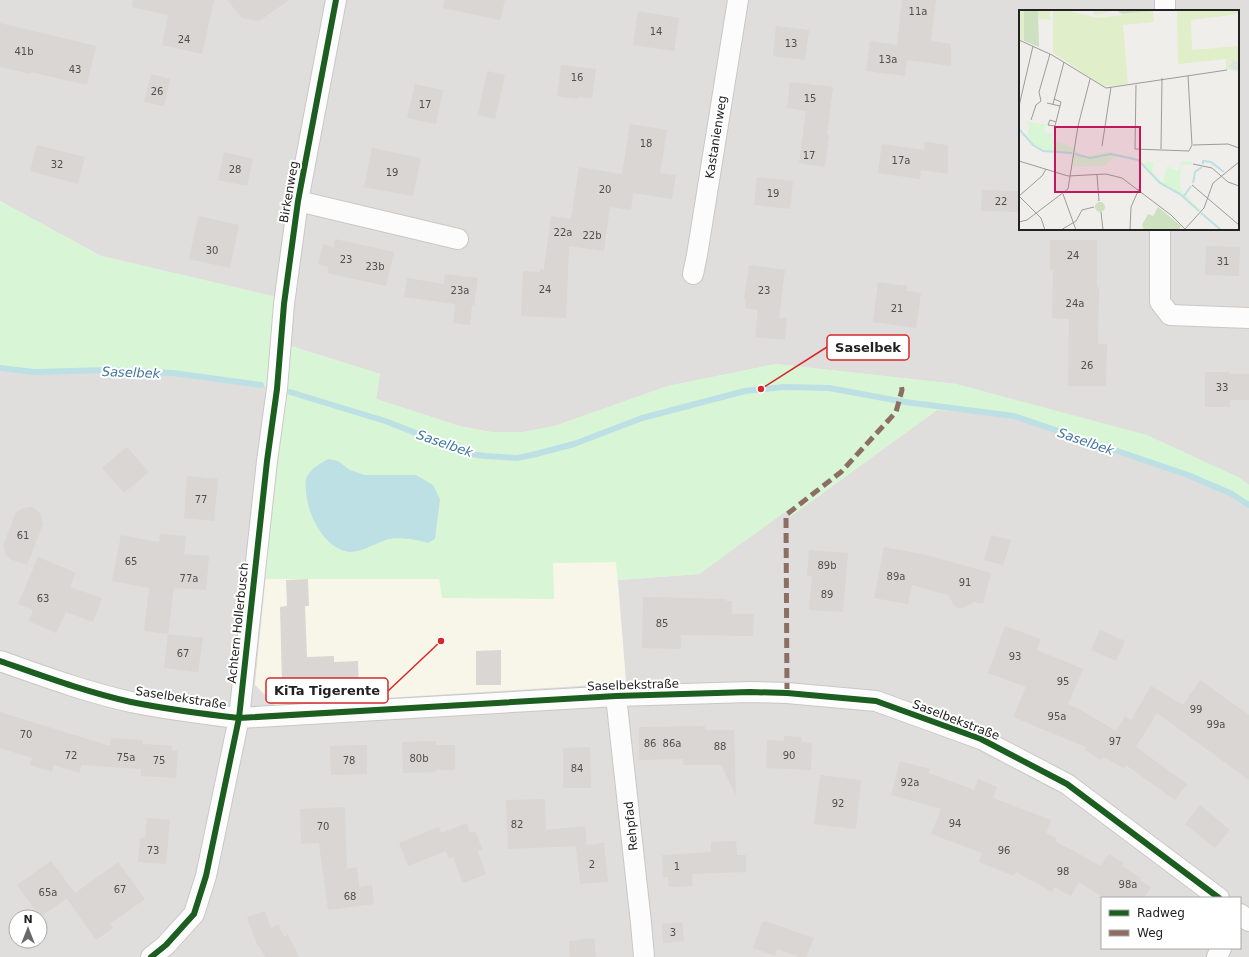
<svg xmlns="http://www.w3.org/2000/svg" width="1249" height="957" font-family="'DejaVu Sans',sans-serif">
  <rect width="100%" height="100%" fill="#f0eeeb"/>
  <path fill="#dfdedc" fill-rule="evenodd" d="M 0,0 L 1249,0 L 1249,485 L 1238,477 L 1025,403 L 956,384 L 776,364 L 668,386 L 555,426 L 524,432 L 491,432 L 459,426 L 376,399 L 380,374 L 291,346 L 274,345 L 280,298 L 101,256 L 0,201 ZM 1020,11 L 1238,11 L 1238,229 L 1020,229 Z
    M 0,368 L 35,372 L 108,370 L 173,373 L 261,385 L 283,391 L 255,685 L 626,683 L 618,580 L 699,574 L 785,511 L 791,516 L 937,410 L 1002,414 L 1014,416 L 1188,475 L 1230,493 L 1249,505 L 1249,957 L 0,957 ZM 1102,898 L 1240,898 L 1240,948 L 1102,948 ZM 16,917 L 40,917 L 40,941 L 16,941 Z"/>
  <path fill="#f8f6e8" d="M 616,562 L 626,683 L 275,705 L 255,685 L 266,579 L 440,579 L 554,599 L 552,563 Z"/>
  <path fill="#d8f6d6" d="M 0,201 L 101,256 L 281,298 L 274,345 L 291,346 L 380,374 L 376,399 L 459,426 L 491,432 L 524,432 L 555,426 L 668,386 L 776,364 L 956,384 L 1147,435 L 1238,477 L 1249,485 L 1249,505 L 1230,493 L 1188,475 L 1014,416 L 1002,414 L 937,410 L 791,516 L 785,512 L 699,574 L 618,580 L 616,562 L 553,563 L 554,599 L 442,598 L 439,579 L 266,579 L 283,391 L 261,385 L 173,373 L 108,370 L 35,372 L 0,368 Z"/>
  <path fill="#bde0e5" d="M 329,459 L 338,461 L 350,470 L 365,475 L 416,475 L 433,485 L 440,499 L 435,539 L 428,543 C 418,540 400,537 389,539 C 378,542 360,553 349,552 C 323,548 307,513 306,491 C 306,487 305,482 306,479 C 310,469 320,463 329,459 Z"/>
  <g fill="none" stroke-linecap="round" stroke-linejoin="round">
    <path stroke="#bde0e5" stroke-width="6" d="M 0,368 L 35,372 L 108,370 L 173,373 L 261,385
      M 290,392 L 385,421 L 470,454 L 485,456 L 517,458 L 532,455 L 574,444 L 642,418 L 745,391 L 784,387 L 829,388 L 905,402 L 1014,416 L 1188,475 L 1230,493 L 1249,505"/>
  </g>
  <path fill="#d9d6d3" d="M 133,0 L 214,0 L 202,54 L 162,45 L 168,15 L 132,7 Z
    M 227,0 L 289,0 L 259,21 L 242,18 Z
    M 444,0 L 505,0 L 500,20 L 443,8 Z
    M 902,0 L 936,0 L 931,41 L 951,44 L 951,66 L 907,60 L 905,76 L 866,71 L 870,41 L 897,45 Z
    M 638,11 L 679,18 L 674,51 L 633,45 Z
    M 0,23 L 96,46 L 87,85 L 31,72 L 31,74 L 0,67 Z
    M 776,26 L 809,30 L 805,60 L 773,56 Z
    M 561,65 L 596,69 L 592,98 L 578,97 L 577,99 L 557,96 Z
    M 487,71 L 505,75 L 495,119 L 478,115 Z
    M 151,74 L 170,79 L 164,106 L 144,102 Z
    M 790,82 L 833,87 L 827,134 L 829,135 L 825,167 L 799,163 L 806,111 L 787,108 Z
    M 415,84 L 443,90 L 436,124 L 407,118 Z
    M 630,124 L 667,130 L 660,173 L 676,175 L 672,199 L 633,193 L 631,210 L 610,207 L 604,251 L 569,246 L 566,318 L 521,316 L 523,271 L 540,272 L 540,269 L 544,269 L 551,216 L 571,219 L 579,167 L 622,174 Z
    M 925,142 L 948,145 L 948,174 L 921,170 L 920,179 L 878,173 L 882,144 L 924,150 Z
    M 37,145 L 85,157 L 78,184 L 30,171 Z
    M 372,148 L 421,158 L 413,196 L 364,187 Z
    M 224,152 L 253,159 L 247,186 L 218,180 Z
    M 757,177 L 793,181 L 790,209 L 754,205 Z
    M 982,190 L 1020,191 L 1020,212 L 981,211 Z
    M 198,216 L 239,225 L 230,268 L 189,259 Z
    M 335,239 L 394,252 L 386,286 L 327,273 L 329,267 L 318,264 L 323,244 L 333,247 Z
    M 1050,240 L 1097,240 L 1097,287 L 1099,287 L 1098,344 L 1107,344 L 1106,386 L 1068,386 L 1069,319 L 1052,318 L 1053,270 L 1050,270 Z
    M 1206,246 L 1240,247 L 1239,276 L 1205,275 Z
    M 749,265 L 785,270 L 779,318 L 787,318 L 785,340 L 755,337 L 758,310 L 745,308 L 746,299 L 744,299 Z
    M 445,274 L 478,278 L 474,305 L 472,305 L 470,325 L 453,323 L 455,304 L 404,297 L 407,278 L 444,284 Z
    M 878,282 L 907,286 L 907,291 L 921,293 L 916,328 L 873,322 Z
    M 1205,372 L 1230,372 L 1230,374 L 1249,374 L 1249,400 L 1230,400 L 1230,407 L 1205,407 Z
    M 127,447 L 149,472 L 124,493 L 102,468 Z
    M 187,476 L 218,479 L 214,521 L 184,518 Z
    M 31,507 L 37,510 L 41,515 L 43,524 L 27,565 L 10,559 L 6,554 L 3,546 L 16,512 L 24,508 Z
    M 160,534 L 186,536 L 184,554 L 209,556 L 206,590 L 174,588 L 168,634 L 144,631 L 149,588 L 112,581 L 121,535 L 159,542 Z
    M 991,535 L 1011,540 L 1003,565 L 984,560 Z
    M 884,547 L 927,555 L 991,573 L 983,604 L 974,602 L 963,608 L 958,608 L 954,605 L 948,595 L 912,585 L 908,604 L 874,598 Z
    M 809,550 L 848,553 L 843,612 L 809,610 L 812,576 L 807,576 Z
    M 38,557 L 76,573 L 70,587 L 102,598 L 93,622 L 66,612 L 56,633 L 29,621 L 33,610 L 18,604 Z
    M 308,579 L 309,606 L 305,606 L 307,657 L 334,656 L 334,662 L 358,661 L 359,693 L 319,695 L 318,682 L 282,683 L 280,607 L 287,606 L 286,580 Z
    M 643,597 L 726,599 L 726,601 L 732,601 L 732,614 L 754,614 L 753,636 L 681,635 L 681,649 L 642,648 Z
    M 1005,626 L 1041,639 L 1037,650 L 1083,669 L 1068,704 L 1079,709 L 1116,731 L 1125,716 L 1131,720 L 1151,686 L 1183,705 L 1200,680 L 1249,715 L 1249,780 L 1157,713 L 1136,747 L 1187,784 L 1175,800 L 1126,765 L 1124,768 L 1103,757 L 1101,760 L 1085,750 L 1086,747 L 1013,717 L 1026,687 L 988,673 Z
    M 1100,630 L 1125,641 L 1116,661 L 1091,650 Z
    M 168,634 L 203,638 L 198,672 L 164,668 Z
    M 501,650 L 501,685 L 476,685 L 476,651 Z
    M 0,712 L 110,746 L 111,738 L 143,740 L 143,744 L 172,746 L 171,750 L 178,751 L 176,778 L 141,776 L 141,769 L 82,765 L 79,773 L 54,765 L 52,772 L 30,765 L 32,758 L 0,748 Z
    M 705,726 L 705,730 L 734,730 L 736,796 L 721,765 L 683,765 L 683,759 L 639,760 L 639,727 Z
    M 784,736 L 802,737 L 802,742 L 812,743 L 811,770 L 766,768 L 767,740 L 784,741 Z
    M 436,741 L 436,745 L 455,745 L 455,770 L 436,770 L 436,772 L 403,773 L 402,742 Z
    M 367,745 L 367,774 L 331,775 L 330,746 Z
    M 590,747 L 591,788 L 563,788 L 563,748 Z
    M 900,761 L 930,769 L 929,773 L 974,790 L 978,779 L 997,787 L 993,798 L 1051,820 L 1046,833 L 1057,838 L 1055,841 L 1101,866 L 1109,854 L 1123,863 L 1122,866 L 1141,878 L 1140,880 L 1151,887 L 1144,898 L 1104,898 L 1079,882 L 1071,896 L 1055,887 L 1052,892 L 1016,872 L 1014,876 L 979,862 L 982,853 L 931,834 L 941,809 L 891,795 Z
    M 820,775 L 861,780 L 856,829 L 814,824 Z
    M 545,799 L 546,830 L 585,826 L 587,845 L 604,843 L 608,882 L 580,884 L 576,846 L 508,849 L 506,800 Z
    M 1200,805 L 1230,830 L 1215,848 L 1185,824 Z
    M 345,807 L 347,869 L 357,867 L 359,887 L 372,885 L 374,904 L 328,910 L 319,843 L 301,844 L 300,809 Z
    M 147,818 L 170,820 L 166,864 L 138,862 L 140,838 L 145,838 Z
    M 467,823 L 470,833 L 475,831 L 483,850 L 477,850 L 486,874 L 463,883 L 453,857 L 449,859 L 446,851 L 408,866 L 399,843 L 439,827 L 441,833 Z
    M 736,841 L 737,855 L 746,855 L 746,872 L 692,874 L 693,886 L 669,887 L 668,877 L 663,877 L 662,855 L 711,852 L 711,842 Z
    M 51,861 L 75,893 L 40,917 L 17,885 Z
    M 118,862 L 145,899 L 110,924 L 113,928 L 96,940 L 67,899 Z
    M 265,911 L 271,928 L 278,924 L 284,937 L 288,935 L 299,957 L 265,957 L 259,946 L 258,947 L 247,917 Z
    M 765,921 L 814,938 L 806,957 L 799,957 L 777,949 L 775,956 L 753,948 L 762,922 L 764,922 Z
    M 682,922 L 684,941 L 663,943 L 662,924 Z
    M 594,938 L 596,957 L 570,957 L 569,941 Z"/>
  <g fill="none" stroke-linecap="round" stroke-linejoin="round">
    <g stroke="#c9c8c7" stroke-width="22">
      <path id="street" d="M 1165,11 L 1165,0
        M 298,201 L 458,239
        M 1160,229 L 1160,302 L 1170,315 L 1249,318
        M 693,274 L 697,255 L 738,0
        M 0,661 C 43,676 86,692 131,702 C 166,709 203,714 239,718 L 616,696 L 750,692 L 787,693 L 876,701 L 981,739 L 1067,784 L 1219,898
        M 616,696 L 641,923 L 644,957
        M 1240,914 L 1249,921
        M 151,957 L 166,945 L 194,914 L 206,876 L 239,718 L 267,461 L 277,389 L 284,304 L 298,201 L 336,0
        M 1217,957 L 1221,948"/>
    </g>
    <use href="#street" stroke="#fdfcfc" stroke-width="20"/>
    <path stroke="#8d6e63" stroke-width="5" stroke-dasharray="10 5" stroke-linecap="butt" d="M 787,693 L 786,515 L 841,472 L 896,412 L 902,390 L 901,383"/>
    <g stroke="#fff" stroke-width="8">
      <path id="cycleway" d="M 0,661 C 43,676 86,692 131,702 C 166,709 203,714 239,718 L 616,696 L 750,692 L 787,693 L 876,701 L 981,739 L 1067,784 L 1219,898
        M 151,957 L 166,945 L 194,914 L 206,876 L 239,718 L 267,461 L 277,389 L 284,304 L 298,201 L 336,0"/>
    </g>
    <use href="#cycleway" stroke="#1b5e20" stroke-width="6"/>
  </g>
  <g text-anchor="middle" stroke-width="4" stroke-linejoin="round" paint-order="stroke">
    <g font-size="10" fill="#504f4e">
      <text x="918" y="15">11a</text>
      <text x="656" y="35">14</text>
      <text x="184" y="43">24</text>
      <text x="791" y="47">13</text>
      <text x="24" y="55">41b</text>
      <text x="888" y="63">13a</text>
      <text x="75" y="73">43</text>
      <text x="577" y="81">16</text>
      <text x="157" y="95">26</text>
      <text x="810" y="102">15</text>
      <text x="425" y="108">17</text>
      <text x="646" y="147">18</text>
      <text x="809" y="159">17</text>
      <text x="901" y="164">17a</text>
      <text x="57" y="168">32</text>
      <text x="235" y="173">28</text>
      <text x="392" y="176">19</text>
      <text x="605" y="193">20</text>
      <text x="773" y="197">19</text>
      <text x="1001" y="205">22</text>
      <text x="563" y="236">22a</text>
      <text x="592" y="239">22b</text>
      <text x="212" y="254">30</text>
      <text x="1073" y="259">24</text>
      <text x="346" y="263">23</text>
      <text x="1223" y="265">31</text>
      <text x="375" y="270">23b</text>
      <text x="545" y="293">24</text>
      <text x="460" y="294">23a</text>
      <text x="764" y="294">23</text>
      <text x="1075" y="307">24a</text>
      <text x="897" y="312">21</text>
      <text x="1087" y="369">26</text>
      <text x="1222" y="391">33</text>
      <text x="201" y="503">77</text>
      <text x="23" y="539">61</text>
      <text x="131" y="565">65</text>
      <text x="827" y="569">89b</text>
      <text x="896" y="580">89a</text>
      <text x="189" y="582">77a</text>
      <text x="965" y="586">91</text>
      <text x="827" y="598">89</text>
      <text x="43" y="602">63</text>
      <text x="662" y="627">85</text>
      <text x="183" y="657">67</text>
      <text x="1015" y="660">93</text>
      <text x="1063" y="685">95</text>
      <text x="1196" y="713">99</text>
      <text x="1057" y="720">95a</text>
      <text x="1216" y="728">99a</text>
      <text x="26" y="738">70</text>
      <text x="1115" y="745">97</text>
      <text x="650" y="747">86</text>
      <text x="672" y="747">86a</text>
      <text x="720" y="750">88</text>
      <text x="71" y="759">72</text>
      <text x="789" y="759">90</text>
      <text x="126" y="761">75a</text>
      <text x="419" y="762">80b</text>
      <text x="159" y="764">75</text>
      <text x="349" y="764">78</text>
      <text x="577" y="772">84</text>
      <text x="910" y="786">92a</text>
      <text x="838" y="807">92</text>
      <text x="955" y="827">94</text>
      <text x="517" y="828">82</text>
      <text x="323" y="830">70</text>
      <text x="153" y="854">73</text>
      <text x="1004" y="854">96</text>
      <text x="592" y="868">2</text>
      <text x="677" y="870">1</text>
      <text x="1063" y="875">98</text>
      <text x="1128" y="888">98a</text>
      <text x="120" y="893">67</text>
      <text x="48" y="896">65a</text>
      <text x="350" y="900">68</text>
      <text x="673" y="936">3</text>
    </g>
    <g font-size="12" fill="#222" stroke="#fff">
      <text transform="translate(716 137) rotate(-81)" y="4">Kastanienweg</text>
      <text transform="translate(289 192) rotate(-80)" y="4">Birkenweg</text>
      <text transform="translate(238 623) rotate(-84)" y="4">Achtern Hollerbusch</text>
      <text transform="translate(633 685) rotate(-2)" y="4">Saselbekstraße</text>
      <text transform="translate(181 698) rotate(9)" y="4">Saselbekstraße</text>
      <text transform="translate(956 720) rotate(21)" y="4">Saselbekstraße</text>
      <text transform="translate(631 826) rotate(-96)" y="4">Rehpfad</text>
    </g>
    <g font-size="13" font-style="italic" fill="#3f77a0" stroke="#fff">
      <text transform="translate(131 372) rotate(2)" y="5">Saselbek</text>
      <text transform="translate(1086 441) rotate(19)" y="5">Saselbek</text>
      <text transform="translate(445 443) rotate(19)" y="5">Saselbek</text>
    </g>
  </g>
  <g transform="translate(1019 10)">
    <rect width="220" height="220" fill="#f0eeeb"/>
    <path d="M 5,0 L 5,31 L 0,29 L 0,1 ZM 19,0 L 31,0 L 31,10 L 20,9 ZM 34,0 L 46,0 L 79,8 L 134,1 L 135,12 L 104,15 L 109,74 L 84,76 L 34,43 ZM 75,0 L 97,0 L 79,5 L 75,4 ZM 158,0 L 220,0 L 220,4 L 172,10 L 173,40 L 220,36 L 220,53 L 211,51 L 211,55 L 220,62 L 207,59 L 207,49 L 159,54 Z" fill="#e0eec9"/>
    <path d="M 5,0 L 19,0 L 20,37 L 5,31 ZM 97,0 L 146,0 L 103,4 ZM76 197a5 5 0 1 1 10 0a5 5 0 1 1-10 0ZM 139,197 L 162,216 L 160,220 L 125,220 L 123,215 L 129,204 L 134,206 Z" fill="#cde0bf"/>
    <path d="M 213,50 L 220,53 L 220,61 L 210,58 Z" fill="#d8e7dd"/>
    <path d="M 7,111 L 27,115 L 25,122 L 34,124 L 32,129 L 55,138 L 55,141 L 67,146 L 89,142 L 114,147 L 126,154 L 127,151 L 135,153 L 133,161 L 144,173 L 148,156 L 159,161 L 162,152 L 173,151 L 173,155 L 162,155 L 161,179 L 189,208 L 205,220 L 189,210 L 160,184 L 141,173 L 120,151 L 100,145 L 84,156 L 54,157 L 55,144 L 28,142 L 14,135 L 8,127 L 10,115 Z" fill="#d8f6d6"/>
    <path fill="none" stroke="#bde0e5" stroke-width="2" d="M 0,119 L 14,135 L 24,141 L 53,143M 56,144 L 71,148 L 92,144 L 119,150 L 141,173 L 161,184 L 180,201M 184,154 L 184,151 L 192,152 L 205,162M 174,173 L 176,162 L 183,157M 165,186 L 172,176M 182,203 L 202,220"/>
    <path fill="none" stroke="#9e9c9b" stroke-width="1" d="M 0,30 L 33,45 L 87,78 L 208,60M 117,75 L 116,139 L 170,141 L 173,135 L 169,66M 35,89 L 42,92 L 36,116 L 29,115 L 31,110 L 37,112M 28,93 L 41,96M 34,94 L 45,52M 0,96 L 14,36M 12,110 L 17,95 L 22,91 L 20,82 L 31,44M 174,135 L 209,134 L 220,138M 83,136 L 92,77M 142,139 L 143,68M 0,151 L 49,166 L 87,164 L 103,168 L 152,205 L 167,220M 174,154 L 193,158 L 209,172 L 220,176M 78,165 L 80,191M 173,175 L 220,215M 44,184 L 57,220M 0,186 L 22,208 L 26,220M 0,186 L 23,166 L 27,159M 82,202 L 84,220M 0,212 L 8,210 L 49,179 L 59,116 L 71,69M 166,219 L 185,198 L 194,173 L 220,152M 42,220 L 57,211 L 63,200 L 75,197M 111,220 L 112,197 L 120,179"/>
    <path fill="#c2185b" fill-opacity="0.15" stroke="#c2185b" stroke-width="2" d="M 36,117 L 121,117 L 121,182 L 36,182 Z"/>
    <rect width="220" height="220" fill="none" stroke="#222" stroke-width="2"/>
  </g>
  <path fill="none" stroke="#d62828" stroke-width="1.5" d="M761 389L827 347M441 641L388 691"/>
  <g fill="#d62828" stroke="#fff" stroke-width="1.5">
    <circle cx="761" cy="389" r="4"/>
    <circle cx="441" cy="641" r="4"/>
  </g>
  <g fill="#fff" stroke="#d62828" stroke-width="1.5">
    <rect x="827" y="335" width="82" height="25" rx="4"/>
    <rect x="266" y="678" width="122" height="25" rx="4"/>
  </g>
  <g font-size="13" text-anchor="middle" font-weight="bold" fill="#222">
    <text x="868" y="352">Saselbek</text>
    <text x="327" y="695">KiTa Tigerente</text>
  </g>
  <rect x="1101" y="897" width="140" height="52" fill="#ffffff" stroke="#a7a7a7"/>
  <rect x="1109" y="910" width="20" height="6" fill="#1b5e20" stroke="#a7a7a7"/>
  <text x="1137" y="917" font-size="12" fill="#222222">Radweg</text>
  <rect x="1109" y="930" width="20" height="6" fill="#8d6e63" stroke="#a7a7a7"/>
  <text x="1137" y="937" font-size="12" fill="#222222">Weg</text>
  <g transform="translate(28 929)"><circle r="19" fill="#ffffff" stroke="#a7a7a7"/>
  <path d="M0-3L7 15L0 10L-7 15Z" fill="#6a6968"/>
  <text y="-6" font-size="11" font-weight="bold" text-anchor="middle" fill="#222222">N</text>
  </g>
</svg>
